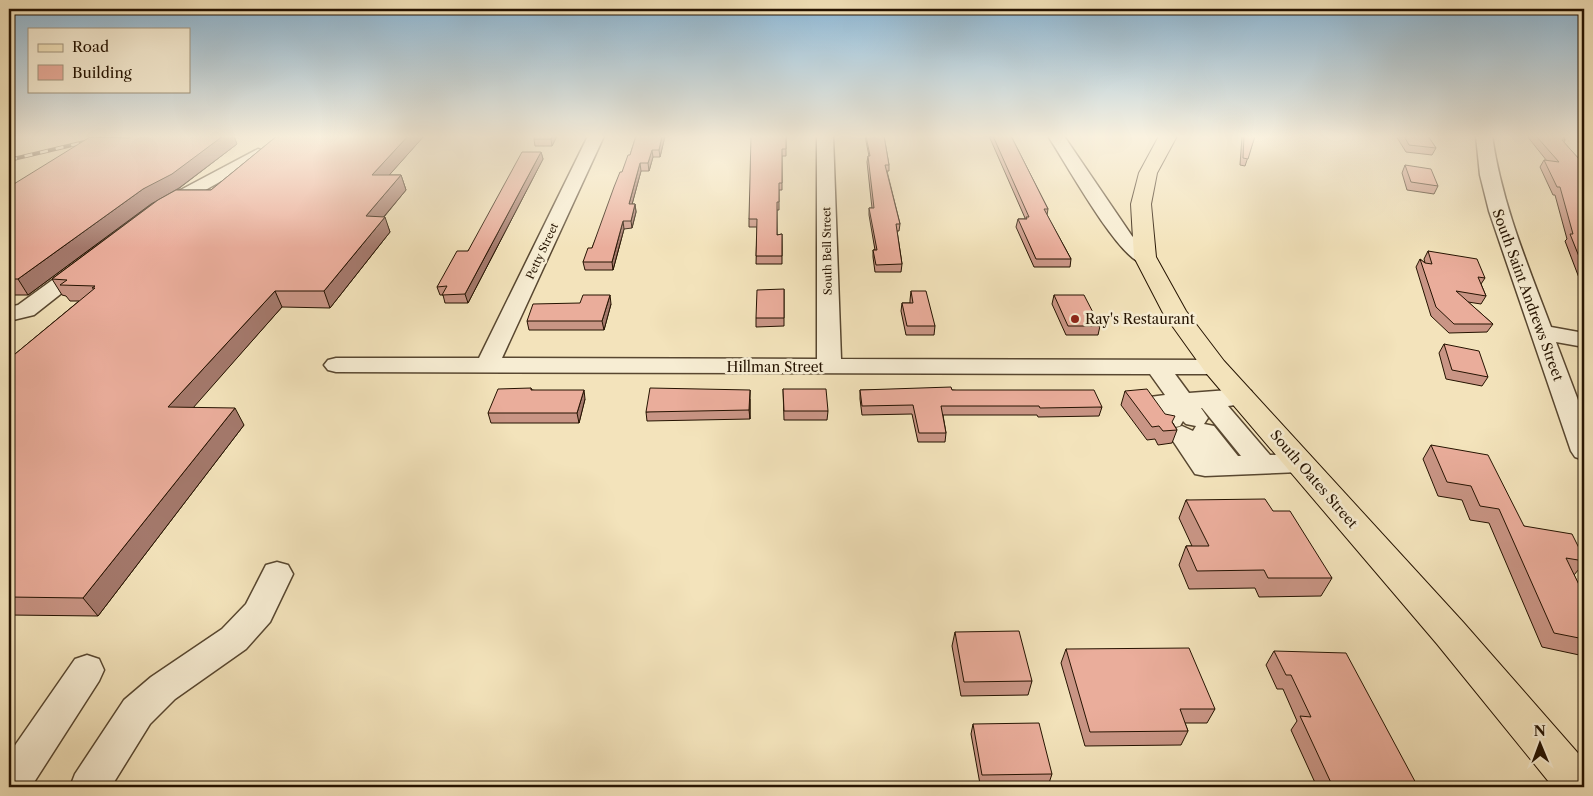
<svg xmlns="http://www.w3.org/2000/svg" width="1593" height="796" font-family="'Libre Caslon Text',serif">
  <rect width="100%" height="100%" fill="#f3e3bb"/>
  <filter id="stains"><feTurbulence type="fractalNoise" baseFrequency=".004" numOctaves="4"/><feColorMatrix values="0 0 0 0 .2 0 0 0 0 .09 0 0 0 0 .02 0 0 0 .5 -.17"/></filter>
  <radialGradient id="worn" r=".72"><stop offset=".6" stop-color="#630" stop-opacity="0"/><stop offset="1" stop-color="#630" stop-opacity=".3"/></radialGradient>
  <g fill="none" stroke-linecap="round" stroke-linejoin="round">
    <g stroke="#584730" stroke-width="3">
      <path id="minor" d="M 588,136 L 604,136 L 502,358 L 817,359 L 817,136 L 833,136 L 841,359 L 1215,360 L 1223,362 L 1227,367 L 1223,372 L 1215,374 L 1175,374 L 1189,393 L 1242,389 L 1251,391 L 1254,397 L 1251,403 L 1228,406 L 1270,455 L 1300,454 L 1310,456 L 1314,463 L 1310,470 L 1300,472 L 1205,476 L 1195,474 L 1169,435 L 1173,429 L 1182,426 L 1193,431 L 1196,426 L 1186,424 L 1183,421 L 1180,426 L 1171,428 L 1162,426 L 1146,403 L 1150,397 L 1165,395 L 1150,374 L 336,372 L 328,370 L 324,365 L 328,360 L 336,358 L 479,358 ZM 1201,408 L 1202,408 L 1241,456 L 1238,456 L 1214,426 L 1204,424 L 1208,418 Z
        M 1048,136 L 1064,136 L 1132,236 L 1155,257 L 1152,261 C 1147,263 1142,264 1137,261 C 1111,245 1067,165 1048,136 Z
        M 1476,136 L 1492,136 C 1502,204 1527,263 1551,327 L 1584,333 L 1584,347 L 1556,342 L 1584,416 L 1584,460 L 1575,457 L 1571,451 L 1489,211 L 1480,175 Z
        M 258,149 L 264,151 L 266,154 L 264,157 L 168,211 L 156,211 L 153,207 L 156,203 Z
        M 84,260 L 91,262 L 94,266 L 91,270 L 34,315 L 9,321 L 9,307 L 18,305 L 77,262 Z
        M 277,562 L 288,565 L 293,574 L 270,622 L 246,649 L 175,699 L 150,724 L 111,787 L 70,787 L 75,774 L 124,700 L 151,677 L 222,629 L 246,604 L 266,565 Z
        M 87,655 L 99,659 L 104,670 L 99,681 L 31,787 L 9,787 L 9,754 L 75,659 Z"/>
    </g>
    <g stroke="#251301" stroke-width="2">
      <path id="major" d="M 1159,136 L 1177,136 L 1157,173 L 1151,204 L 1156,257 L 1186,311 L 1224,361 L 1463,622 L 1584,760 L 1584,787 L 1553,787 L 1437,644 L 1206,373 L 1163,313 L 1134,257 L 1131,204 L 1139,173 Z"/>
    </g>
    <use href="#minor" fill="#f7edd3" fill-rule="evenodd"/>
    <use href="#major" fill="#f3e3bb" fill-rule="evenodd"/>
    <g stroke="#251301" stroke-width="4">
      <path id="rail" d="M 9,160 L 110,136"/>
    </g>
    <use href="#rail" stroke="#f7edd3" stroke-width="2.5" stroke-dasharray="8" stroke-linecap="butt"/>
  </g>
  <path fill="#c99585" stroke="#251301" d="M 277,136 L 424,136 L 389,175 L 401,175 L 406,190 L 384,217 L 390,232 L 330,308 L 282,307 L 193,407 L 244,425 L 98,616 L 9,615 L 9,359 L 79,301 L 70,301 L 66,296 L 62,295 L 52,279 L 156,201 L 151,204 L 28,295 L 9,295 L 9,187 L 237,144 L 177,190 L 211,190 Z
    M 557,136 L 552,146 L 535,146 L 534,139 Z
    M 636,136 L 665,136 L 660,157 L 653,157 L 649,171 L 641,171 L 632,204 L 635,204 L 636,212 L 632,228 L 624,229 L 613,270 L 585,270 L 583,262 L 592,248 L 630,155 Z
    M 786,136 L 786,156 L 782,156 L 782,190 L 779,190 L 779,210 L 777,210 L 777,235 L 782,234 L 782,264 L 756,264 L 757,227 L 749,227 L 749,219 Z
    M 865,136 L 884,136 L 889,165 L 889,171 L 887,171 L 900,224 L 899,231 L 897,231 L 902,264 L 901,272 L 875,272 L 873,257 L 873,250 L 875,250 L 869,215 L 869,208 L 872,208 L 867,162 L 868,156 L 869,156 Z
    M 989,136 L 1011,136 L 1048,209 L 1047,215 L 1071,259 L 1070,267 L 1034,267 L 1016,227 L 1018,219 L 1025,219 L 1025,218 Z
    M 1242,136 L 1255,136 L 1245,166 L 1240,165 Z
    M 1396,136 L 1428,136 L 1436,148 L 1432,155 L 1406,152 Z
    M 1527,136 L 1563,136 L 1565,140 L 1564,142 L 1584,167 L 1584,289 L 1581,283 L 1565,241 L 1567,239 L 1555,195 L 1553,195 L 1540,167 L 1544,160 L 1547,161 Z
    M 541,152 L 543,159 L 468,303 L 445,303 L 443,295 L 440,295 L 437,287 L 468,251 Z
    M 1405,165 L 1438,186 L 1434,194 L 1407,190 L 1402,173 Z
    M 1428,251 L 1485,278 L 1481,284 L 1486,296 L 1481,304 L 1468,302 L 1493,324 L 1487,332 L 1449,333 L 1431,316 L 1416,267 L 1420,259 L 1425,263 L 1424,259 Z
    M 784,289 L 784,326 L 756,327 L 756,318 Z
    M 911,291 L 935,326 L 934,335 L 906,335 L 901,311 L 902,303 L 910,303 L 910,300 Z
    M 1054,295 L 1100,326 L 1098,335 L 1066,335 L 1052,304 Z
    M 611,304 L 604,330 L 529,330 L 527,321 Z
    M 1444,344 L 1488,377 L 1482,386 L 1446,379 L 1439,353 Z
    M 531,388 L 532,390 L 585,399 L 579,423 L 491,423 L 488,413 Z
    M 783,389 L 828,411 L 827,420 L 784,420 Z
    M 860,390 L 952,390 L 1102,407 L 1099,416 L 1038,417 L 1037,415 L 943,415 L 946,433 L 945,442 L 918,442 L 912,414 L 862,415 L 860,399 Z
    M 1125,391 L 1173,423 L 1177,430 L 1172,443 L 1158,445 L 1155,439 L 1147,440 L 1121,405 Z
    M 750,399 L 750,419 L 647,421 L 646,412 Z
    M 1431,445 L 1524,526 L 1584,558 L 1584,563 L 1574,575 L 1584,595 L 1584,656 L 1542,647 L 1489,523 L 1470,520 L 1462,500 L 1438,496 L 1423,459 Z
    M 1186,500 L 1273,511 L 1332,578 L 1321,596 L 1259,597 L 1255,588 L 1189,589 L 1179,565 L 1186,546 L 1192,546 L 1179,518 Z
    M 955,632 L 1032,681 L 1028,695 L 961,696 L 952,646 Z
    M 1066,649 L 1215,709 L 1207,723 L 1185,723 L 1188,731 L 1181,745 L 1085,746 L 1061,663 Z
    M 1274,651 L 1418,787 L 1317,787 L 1291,730 L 1297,721 L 1283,689 L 1277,689 L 1266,665 Z
    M 973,724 L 1052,774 L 1049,783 L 980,784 L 971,734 Z"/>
  <path fill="#a4796c" stroke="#251301" d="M 223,136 L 234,136 L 237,144 L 179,188 L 151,204 L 28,295 L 18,279 L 143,189 Z
    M 408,136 L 424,136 L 376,190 L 372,175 Z
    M 552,136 L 557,136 L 552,146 L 551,139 Z
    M 662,136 L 665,136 L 660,157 L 659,150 Z
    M 652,150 L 653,157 L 649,171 L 648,163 Z
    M 541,152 L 543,159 L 468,303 L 465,294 Z
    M 640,163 L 641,171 L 630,212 L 629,204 Z
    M 401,175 L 406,190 L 371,232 L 366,216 Z
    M 635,204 L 636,212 L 632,228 L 631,221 Z
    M 385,217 L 390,232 L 330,308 L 324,291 Z
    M 623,221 L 624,229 L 613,270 L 612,262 Z
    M 275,291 L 282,307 L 178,425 L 168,407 Z
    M 610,295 L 611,304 L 604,330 L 602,321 Z
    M 584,390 L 585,399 L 579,423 L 577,413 Z
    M 750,390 L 750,419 L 749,410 Z
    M 235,408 L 244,425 L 98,616 L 83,598 Z"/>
  <path fill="#eaad9b" stroke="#251301" d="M 132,136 L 223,136 L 172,174 L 143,189 L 18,279 L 9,279 L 9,187 L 90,137 L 129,138 Z
    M 277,136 L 408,136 L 372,175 L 401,175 L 366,216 L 385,217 L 324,291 L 275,291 L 168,407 L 235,408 L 83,598 L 9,597 L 9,359 L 95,288 L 92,288 L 95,286 L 60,285 L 67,280 L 52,279 L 158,200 L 176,190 L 211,190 Z
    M 535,136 L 552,136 L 551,139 L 534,139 Z
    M 636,136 L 662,136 L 659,150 L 652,150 L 648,163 L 640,163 L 629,204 L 635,204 L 631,221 L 623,221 L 612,262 L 583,262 L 588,248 L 592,248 L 614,187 L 620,172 L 622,172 L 628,155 L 630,155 Z
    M 751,136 L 786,136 L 786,149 L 782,149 L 782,183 L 779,183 L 779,202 L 777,202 L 777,235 L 782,234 L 782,256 L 756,256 L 757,219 L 749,219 Z
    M 866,136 L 884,136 L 889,165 L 885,165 L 900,224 L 896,224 L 902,264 L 876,265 L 873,250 L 877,250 L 869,208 L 874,208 L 868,156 L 870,156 Z
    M 993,136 L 1011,136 L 1048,209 L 1044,209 L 1071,259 L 1036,259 L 1018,219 L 1027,219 L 1026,217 L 1029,217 Z
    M 1244,136 L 1255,136 L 1248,159 L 1243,158 Z
    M 1404,136 L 1428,136 L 1436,148 L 1409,145 Z
    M 1536,136 L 1563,136 L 1565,140 L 1562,140 L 1580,160 L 1584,167 L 1584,189 L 1579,189 L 1584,193 L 1584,269 L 1570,234 L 1573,234 L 1560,187 L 1557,187 L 1544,160 L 1559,162 Z
    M 522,152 L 541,152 L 465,294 L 442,295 L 447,286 L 437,287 L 457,251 L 468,251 Z
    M 1405,165 L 1431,169 L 1438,186 L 1411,182 Z
    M 1428,251 L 1477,259 L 1485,278 L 1478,277 L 1486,296 L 1456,291 L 1493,324 L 1454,324 L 1436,307 L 1420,259 L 1425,263 L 1432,264 Z
    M 784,289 L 784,318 L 756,318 L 757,290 Z
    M 911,291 L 926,291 L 935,326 L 907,326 L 902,303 L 913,303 Z
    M 583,295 L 610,295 L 602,321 L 527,321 L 533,304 L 580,303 Z
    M 1054,295 L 1084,295 L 1100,326 L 1068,326 Z
    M 1444,344 L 1479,351 L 1488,377 L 1452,370 Z
    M 951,387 L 952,390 L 1094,390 L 1102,407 L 1040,408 L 1039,406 L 941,406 L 946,433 L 919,433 L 913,405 L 862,406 L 860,390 Z
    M 531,388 L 531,390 L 584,390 L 577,413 L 488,413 L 498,389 Z
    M 650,388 L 750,390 L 749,410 L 646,412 Z
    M 783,389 L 826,389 L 828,411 L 784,411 Z
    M 1147,389 L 1165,414 L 1175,416 L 1172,422 L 1177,430 L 1163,431 L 1159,426 L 1152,427 L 1125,391 Z
    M 1431,445 L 1488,455 L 1524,526 L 1572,534 L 1584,558 L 1584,561 L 1566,558 L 1584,595 L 1584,639 L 1554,633 L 1499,509 L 1480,506 L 1471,486 L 1447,482 Z
    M 1265,499 L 1273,511 L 1290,511 L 1332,578 L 1268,578 L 1264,570 L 1197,571 L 1186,546 L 1209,546 L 1186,500 Z
    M 1019,631 L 1032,681 L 964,682 L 955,632 Z
    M 1189,648 L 1215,709 L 1180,709 L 1188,731 L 1090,732 L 1066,649 Z
    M 1274,651 L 1346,653 L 1418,787 L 1333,787 L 1300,716 L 1311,717 L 1291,675 L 1286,675 Z
    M 1039,723 L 1052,774 L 982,775 L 973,724 Z"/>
  <linearGradient id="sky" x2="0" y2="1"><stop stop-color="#8bb7d6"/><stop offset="0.55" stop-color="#faf2e0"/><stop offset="1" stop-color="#faf2e0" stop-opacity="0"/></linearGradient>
  <rect width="1593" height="248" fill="url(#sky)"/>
  <circle fill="#8f2418" stroke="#f7edd3" stroke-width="2" cx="1075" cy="319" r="5"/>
  <g text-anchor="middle" stroke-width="5" stroke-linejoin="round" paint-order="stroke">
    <g font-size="11" fill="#251301" stroke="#f7edd3">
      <text transform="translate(542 251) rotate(-65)" y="4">Petty Street</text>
      <text transform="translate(827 251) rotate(-91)" y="4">South Bell Street</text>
    </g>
    <g font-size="14" fill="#251301" stroke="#f7edd3">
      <text transform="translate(1528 295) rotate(70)" y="5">South Saint Andrews Street</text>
      <text x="775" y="372">Hillman Street</text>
      <text transform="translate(1314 479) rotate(49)" y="5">South Oates Street</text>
    </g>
    <g font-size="14" fill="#251301" stroke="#f7edd3" text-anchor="start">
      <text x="1085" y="324">Ray's Restaurant</text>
    </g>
  </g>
  <rect width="1593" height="796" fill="none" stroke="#f3e3bb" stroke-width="30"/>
  <rect x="10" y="10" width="1573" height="776" fill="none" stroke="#251301" stroke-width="2.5"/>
  <rect x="15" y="15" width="1563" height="766" fill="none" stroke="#251301"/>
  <rect x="28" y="28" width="162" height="65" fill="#f7edd3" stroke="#a3967f"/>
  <rect x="38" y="44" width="25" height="8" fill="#f3e3bb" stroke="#a3967f"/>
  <text x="72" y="52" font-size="15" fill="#251301">Road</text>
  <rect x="38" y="65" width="25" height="15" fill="#eaad9b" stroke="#a3967f"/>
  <text x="72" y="78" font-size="15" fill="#251301">Building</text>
  <g transform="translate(1540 744) rotate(359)" stroke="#f7edd3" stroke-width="4" paint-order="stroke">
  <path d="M0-4L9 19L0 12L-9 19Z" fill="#251301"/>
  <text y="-8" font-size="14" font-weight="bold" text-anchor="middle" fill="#251301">N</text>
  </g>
  <rect width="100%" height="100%" filter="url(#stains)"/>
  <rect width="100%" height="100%" fill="url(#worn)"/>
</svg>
